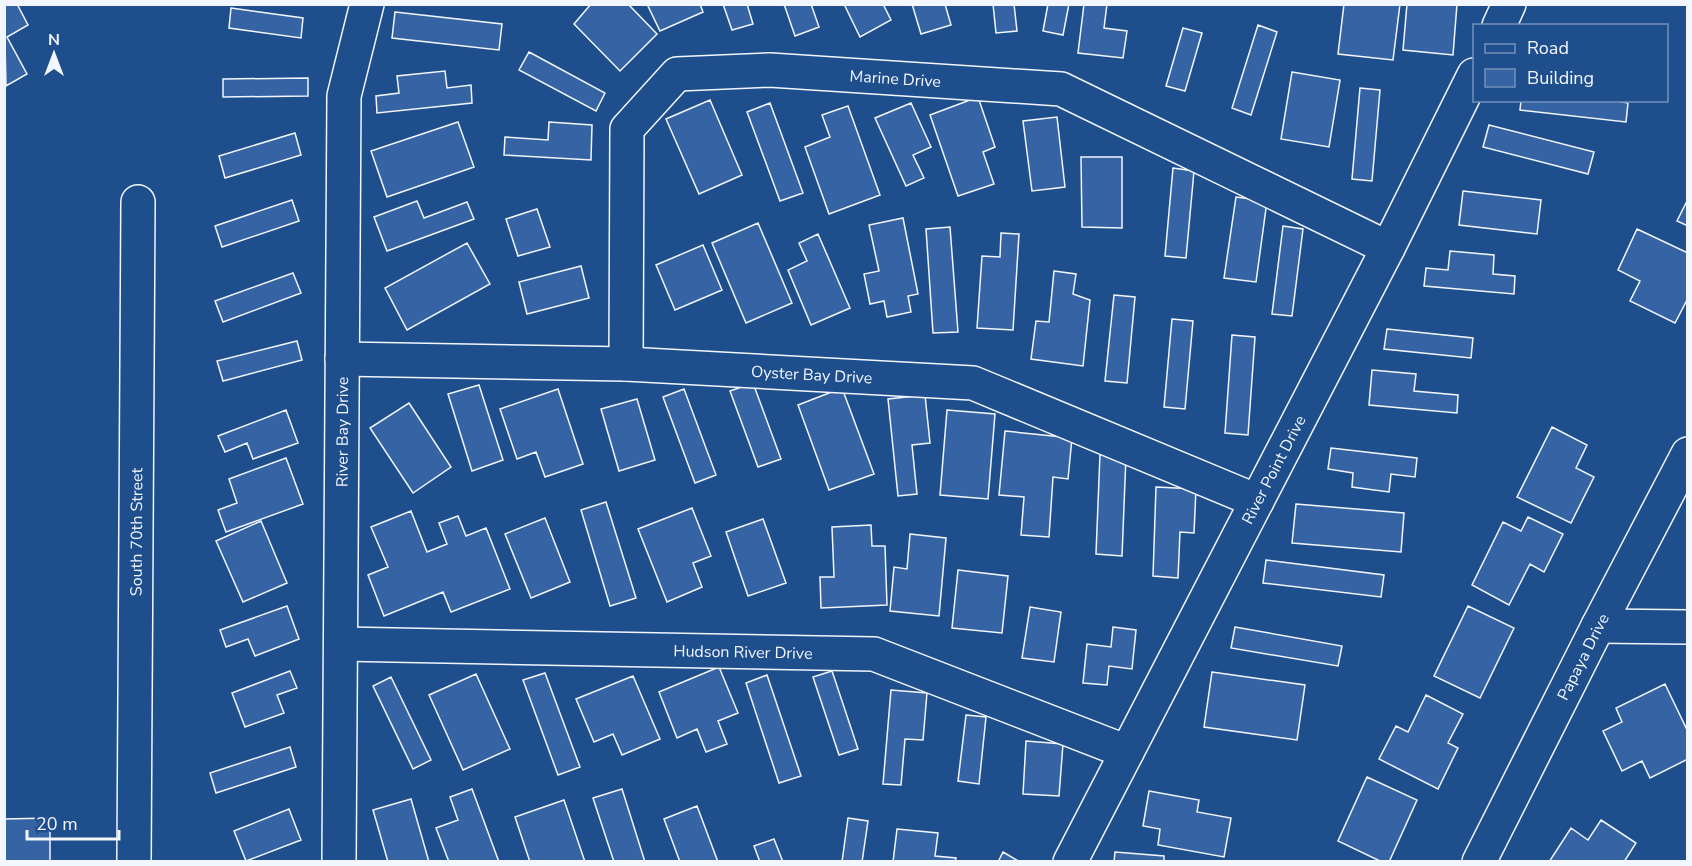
<svg xmlns="http://www.w3.org/2000/svg" width="1692" height="866" font-family="'Nunito Sans',sans-serif">
  <rect width="100%" height="100%" fill="#1f4e8c"/>
  <path fill="#3563a3" stroke="#f2f6ff" stroke-width="1.5" d="M 4,4 L 17,4 L 28,25 L 7,37 L 27,74 L 6,86 Z
    M 591,4 L 628,4 L 657,34 L 620,71 L 574,24 Z
    M 647,4 L 700,4 L 703,12 L 660,31 Z
    M 723,4 L 747,4 L 753,24 L 732,30 Z
    M 784,4 L 811,4 L 819,27 L 795,36 Z
    M 844,4 L 883,4 L 891,20 L 860,37 Z
    M 912,4 L 945,4 L 951,25 L 921,34 Z
    M 993,4 L 1014,4 L 1017,31 L 996,33 Z
    M 1048,4 L 1069,4 L 1063,35 L 1043,31 Z
    M 1084,4 L 1107,4 L 1104,28 L 1127,31 L 1123,58 L 1078,53 Z
    M 1344,4 L 1400,4 L 1393,60 L 1338,54 Z
    M 1407,4 L 1457,4 L 1453,55 L 1403,50 Z
    M 231,8 L 303,18 L 301,38 L 229,28 Z
    M 395,12 L 502,24 L 499,50 L 392,38 Z
    M 1258,25 L 1277,32 L 1251,115 L 1232,108 Z
    M 1183,28 L 1202,33 L 1185,91 L 1166,86 Z
    M 529,52 L 605,93 L 596,111 L 519,70 Z
    M 445,71 L 447,88 L 471,85 L 472,103 L 377,113 L 376,96 L 399,93 L 397,76 Z
    M 1292,72 L 1340,80 L 1329,147 L 1281,139 Z
    M 308,78 L 308,96 L 223,97 L 223,79 Z
    M 1360,88 L 1380,90 L 1372,181 L 1352,179 Z
    M 978,97 L 995,147 L 983,152 L 994,184 L 958,196 L 930,115 Z
    M 710,100 L 742,175 L 699,194 L 666,119 Z
    M 1521,100 L 1612,100 L 1628,103 L 1626,122 L 1520,110 Z
    M 770,103 L 803,193 L 780,201 L 747,112 Z
    M 911,103 L 931,147 L 913,155 L 924,178 L 906,186 L 875,118 Z
    M 848,106 L 880,195 L 829,214 L 805,147 L 830,137 L 822,115 Z
    M 1057,117 L 1065,187 L 1032,191 L 1023,121 Z
    M 458,122 L 474,167 L 387,197 L 371,151 Z
    M 549,122 L 592,125 L 591,160 L 504,155 L 505,137 L 548,140 Z
    M 1489,125 L 1594,152 L 1588,174 L 1483,147 Z
    M 295,133 L 301,155 L 225,178 L 219,156 Z
    M 1081,157 L 1122,157 L 1122,228 L 1082,227 Z
    M 1173,168 L 1194,171 L 1186,258 L 1165,256 Z
    M 1463,191 L 1541,200 L 1537,234 L 1459,225 Z
    M 1236,197 L 1267,201 L 1256,282 L 1224,278 Z
    M 1688,199 L 1688,226 L 1677,221 Z
    M 292,200 L 299,221 L 222,247 L 215,226 Z
    M 417,201 L 424,218 L 467,202 L 474,219 L 387,251 L 374,217 Z
    M 537,209 L 550,247 L 518,256 L 506,219 Z
    M 903,218 L 918,294 L 908,296 L 911,312 L 887,317 L 884,301 L 870,304 L 864,274 L 879,271 L 869,225 Z
    M 758,223 L 792,303 L 746,323 L 712,243 Z
    M 1283,226 L 1303,229 L 1292,316 L 1272,314 Z
    M 950,227 L 958,332 L 933,333 L 926,229 Z
    M 1637,229 L 1688,253 L 1688,298 L 1675,323 L 1630,301 L 1640,281 L 1618,270 Z
    M 1001,233 L 1019,234 L 1013,330 L 977,328 L 982,256 L 1000,257 Z
    M 818,234 L 850,308 L 811,325 L 788,270 L 807,261 L 799,243 Z
    M 467,243 L 490,284 L 407,330 L 385,288 Z
    M 703,245 L 722,290 L 675,310 L 656,265 Z
    M 1450,251 L 1494,255 L 1493,274 L 1515,276 L 1514,294 L 1424,286 L 1426,268 L 1448,270 Z
    M 581,266 L 589,298 L 527,314 L 519,282 Z
    M 1054,271 L 1076,274 L 1073,294 L 1090,300 L 1083,366 L 1031,359 L 1036,321 L 1049,322 Z
    M 293,273 L 301,293 L 223,322 L 215,301 Z
    M 1114,295 L 1135,297 L 1127,383 L 1105,381 Z
    M 1172,319 L 1193,321 L 1185,409 L 1164,407 Z
    M 1387,329 L 1473,338 L 1471,358 L 1384,349 Z
    M 1232,335 L 1255,337 L 1248,435 L 1225,433 Z
    M 297,341 L 302,360 L 223,381 L 217,361 Z
    M 1372,370 L 1416,374 L 1414,391 L 1458,395 L 1457,413 L 1369,405 Z
    M 753,383 L 781,459 L 758,467 L 730,391 Z
    M 479,385 L 503,460 L 472,471 L 448,394 Z
    M 842,388 L 874,474 L 829,490 L 798,405 Z
    M 558,389 L 583,464 L 545,477 L 536,452 L 517,459 L 500,409 Z
    M 684,389 L 716,475 L 695,483 L 663,397 Z
    M 925,395 L 930,443 L 912,445 L 917,494 L 898,496 L 888,399 Z
    M 637,399 L 655,460 L 619,471 L 601,409 Z
    M 409,403 L 451,467 L 413,493 L 370,428 Z
    M 286,410 L 298,443 L 253,459 L 247,443 L 225,452 L 218,436 Z
    M 947,410 L 995,414 L 988,499 L 940,495 Z
    M 1552,427 L 1587,445 L 1576,468 L 1594,477 L 1571,523 L 1517,497 Z
    M 1005,431 L 1072,438 L 1068,479 L 1053,477 L 1049,537 L 1021,535 L 1024,497 L 999,495 Z
    M 1331,448 L 1417,458 L 1415,477 L 1391,474 L 1389,492 L 1352,487 L 1353,473 L 1328,469 Z
    M 1100,454 L 1126,456 L 1122,556 L 1096,554 Z
    M 286,458 L 303,504 L 226,532 L 218,510 L 237,503 L 229,479 Z
    M 1156,487 L 1196,489 L 1194,533 L 1180,532 L 1178,578 L 1153,576 Z
    M 606,502 L 636,598 L 610,606 L 581,510 Z
    M 1296,504 L 1404,513 L 1401,552 L 1292,543 Z
    M 692,508 L 711,556 L 693,563 L 702,587 L 667,602 L 638,529 Z
    M 411,511 L 427,552 L 447,544 L 439,523 L 458,516 L 466,536 L 486,528 L 510,589 L 451,612 L 443,592 L 384,616 L 368,575 L 388,567 L 371,527 Z
    M 1528,517 L 1563,534 L 1544,572 L 1530,564 L 1509,605 L 1472,585 L 1503,522 L 1521,531 Z
    M 545,518 L 570,582 L 531,598 L 505,534 Z
    M 763,519 L 786,583 L 748,596 L 726,532 Z
    M 261,521 L 287,583 L 243,602 L 216,541 Z
    M 871,525 L 872,546 L 885,546 L 887,605 L 821,608 L 820,577 L 834,577 L 832,527 Z
    M 910,534 L 946,538 L 939,616 L 890,611 L 894,567 L 907,569 Z
    M 1266,560 L 1384,575 L 1381,597 L 1263,583 Z
    M 958,570 L 1008,576 L 1002,633 L 952,628 Z
    M 287,606 L 299,639 L 255,656 L 248,639 L 226,647 L 220,630 Z
    M 1468,606 L 1514,628 L 1480,698 L 1434,676 Z
    M 1030,607 L 1061,612 L 1054,662 L 1022,658 Z
    M 1113,627 L 1136,630 L 1132,669 L 1109,666 L 1107,685 L 1083,683 L 1087,644 L 1111,647 Z
    M 1235,627 L 1342,646 L 1338,666 L 1231,648 Z
    M 719,667 L 738,713 L 718,721 L 727,744 L 706,752 L 697,729 L 677,738 L 659,692 Z
    M 290,671 L 297,688 L 277,695 L 284,713 L 245,727 L 232,693 Z
    M 832,671 L 858,749 L 839,755 L 813,677 Z
    M 1212,672 L 1305,685 L 1297,740 L 1204,727 Z
    M 545,673 L 580,767 L 558,775 L 523,680 Z
    M 476,674 L 510,749 L 463,770 L 429,695 Z
    M 767,675 L 801,776 L 779,783 L 746,683 Z
    M 633,676 L 660,739 L 622,755 L 613,734 L 594,742 L 576,699 Z
    M 391,677 L 431,760 L 413,769 L 373,686 Z
    M 1665,684 L 1688,732 L 1688,759 L 1650,778 L 1642,761 L 1622,771 L 1603,731 L 1622,722 L 1616,708 Z
    M 891,690 L 927,693 L 923,740 L 905,739 L 901,785 L 883,784 Z
    M 1426,695 L 1463,714 L 1448,743 L 1458,748 L 1438,789 L 1379,759 L 1396,726 L 1408,732 Z
    M 966,715 L 986,717 L 979,784 L 958,781 Z
    M 1026,741 L 1063,744 L 1059,796 L 1023,794 Z
    M 290,747 L 296,767 L 216,793 L 210,773 Z
    M 1367,777 L 1417,800 L 1389,862 L 1382,862 L 1338,841 Z
    M 472,789 L 499,862 L 449,862 L 436,828 L 458,820 L 450,797 Z
    M 622,789 L 645,862 L 614,862 L 593,798 Z
    M 1149,791 L 1199,800 L 1197,812 L 1231,818 L 1224,857 L 1158,845 L 1160,829 L 1143,826 Z
    M 411,799 L 429,862 L 388,862 L 373,810 Z
    M 564,800 L 585,862 L 530,862 L 515,817 Z
    M 697,806 L 718,862 L 680,862 L 664,819 Z
    M 289,809 L 301,840 L 246,861 L 234,831 Z
    M 50,818 L 50,862 L 4,862 L 4,819 Z
    M 848,818 L 868,821 L 862,862 L 842,862 Z
    M 1601,820 L 1636,843 L 1624,862 L 1549,862 L 1571,828 L 1588,840 Z
    M 897,829 L 938,833 L 935,856 L 956,858 L 955,862 L 893,862 Z
    M 774,839 L 783,862 L 760,862 L 754,846 Z
    M 1003,852 L 1020,862 L 998,862 Z
    M 1115,852 L 1164,856 L 1164,862 L 1114,862 Z"/>
  <g fill="none" stroke-linecap="round" stroke-linejoin="round">
    <g stroke="#f2f6ff" stroke-width="36">
      <g id="minor">
        <path d="M 1499,26 L 1509,4"/>
        <path id="s1" d="M 342,359 L 626,364 L 973,383 L 1257,501"/>
        <path id="s2" d="M 626,364 L 627,129 L 677,74 L 770,70 L 1061,89 L 1388,248"/>
        <path d="M 1598,626 L 1688,627"/>
        <path id="s3" d="M 341,644 L 874,654 L 1127,752"/>
        <path id="s4" d="M 134,862 L 138,202"/>
        <path id="s5" d="M 339,862 L 344,96 L 367,4"/>
        <path id="s6" d="M 1070,862 L 1388,248 L 1474,75"/>
        <path id="s7" d="M 1479,862 L 1598,626 L 1688,454"/>
      </g>
    </g>
    <use href="#minor" stroke="#1f4e8c" stroke-width="33"/>
  </g>
  <g text-anchor="middle" stroke-width="4.5" stroke-linejoin="round" paint-order="stroke">
    <g font-size="16" fill="#f2f6ff" stroke="#1f4e8c">
      <text dy="6" stroke="none"><textPath href="#s2" startOffset="528">Marine Drive</textPath></text>
      <text dy="6" stroke="none"><textPath href="#s1" startOffset="470">Oyster Bay Drive</textPath></text>
      <text dy="6" stroke="none"><textPath href="#s5" startOffset="430">River Bay Drive</textPath></text>
      <text dy="6" stroke="none"><textPath href="#s6" startOffset="442">River Point Drive</textPath></text>
      <text dy="6" stroke="none"><textPath href="#s4" startOffset="330">South 70th Street</textPath></text>
      <text dy="6" stroke="none"><textPath href="#s3" startOffset="402">Hudson River Drive</textPath></text>
      <text dy="6" stroke="none"><textPath href="#s7" startOffset="230">Papaya Drive</textPath></text>
    </g>
  </g>
  <rect width="1692" height="866" fill="none" stroke="#f2f6ff" stroke-width="12"/>
  <rect x="1473" y="24" width="195" height="78" fill="#1f4e8c" stroke="#7391ba" stroke-width="1.5"/>
  <rect x="1485" y="44" width="30" height="9" fill="#1f4e8c" stroke="#7391ba" stroke-width="1.5"/>
  <text x="1527" y="54" font-size="18" fill="#f2f6ff">Road</text>
  <rect x="1485" y="69" width="30" height="18" fill="#3563a3" stroke="#7391ba" stroke-width="1.5"/>
  <text x="1527" y="84" font-size="18" fill="#f2f6ff">Building</text>
  <g transform="translate(54 54)" stroke="#1f4e8c" stroke-width="4.5" paint-order="stroke">
  <path d="M0-4.5L10 22L0 15L-10 22Z" fill="#f2f6ff"/>
  <text y="-9" font-size="16" font-weight="bold" text-anchor="middle" fill="#f2f6ff">N</text>
  </g>
  <path d="M27 830v9h92v-9" fill="none" stroke="#f2f6ff" stroke-width="3"/>
  <text x="36" y="830" font-size="18" fill="#f2f6ff" stroke="#1f4e8c" stroke-width="4.5" paint-order="stroke">20 m</text>
</svg>
